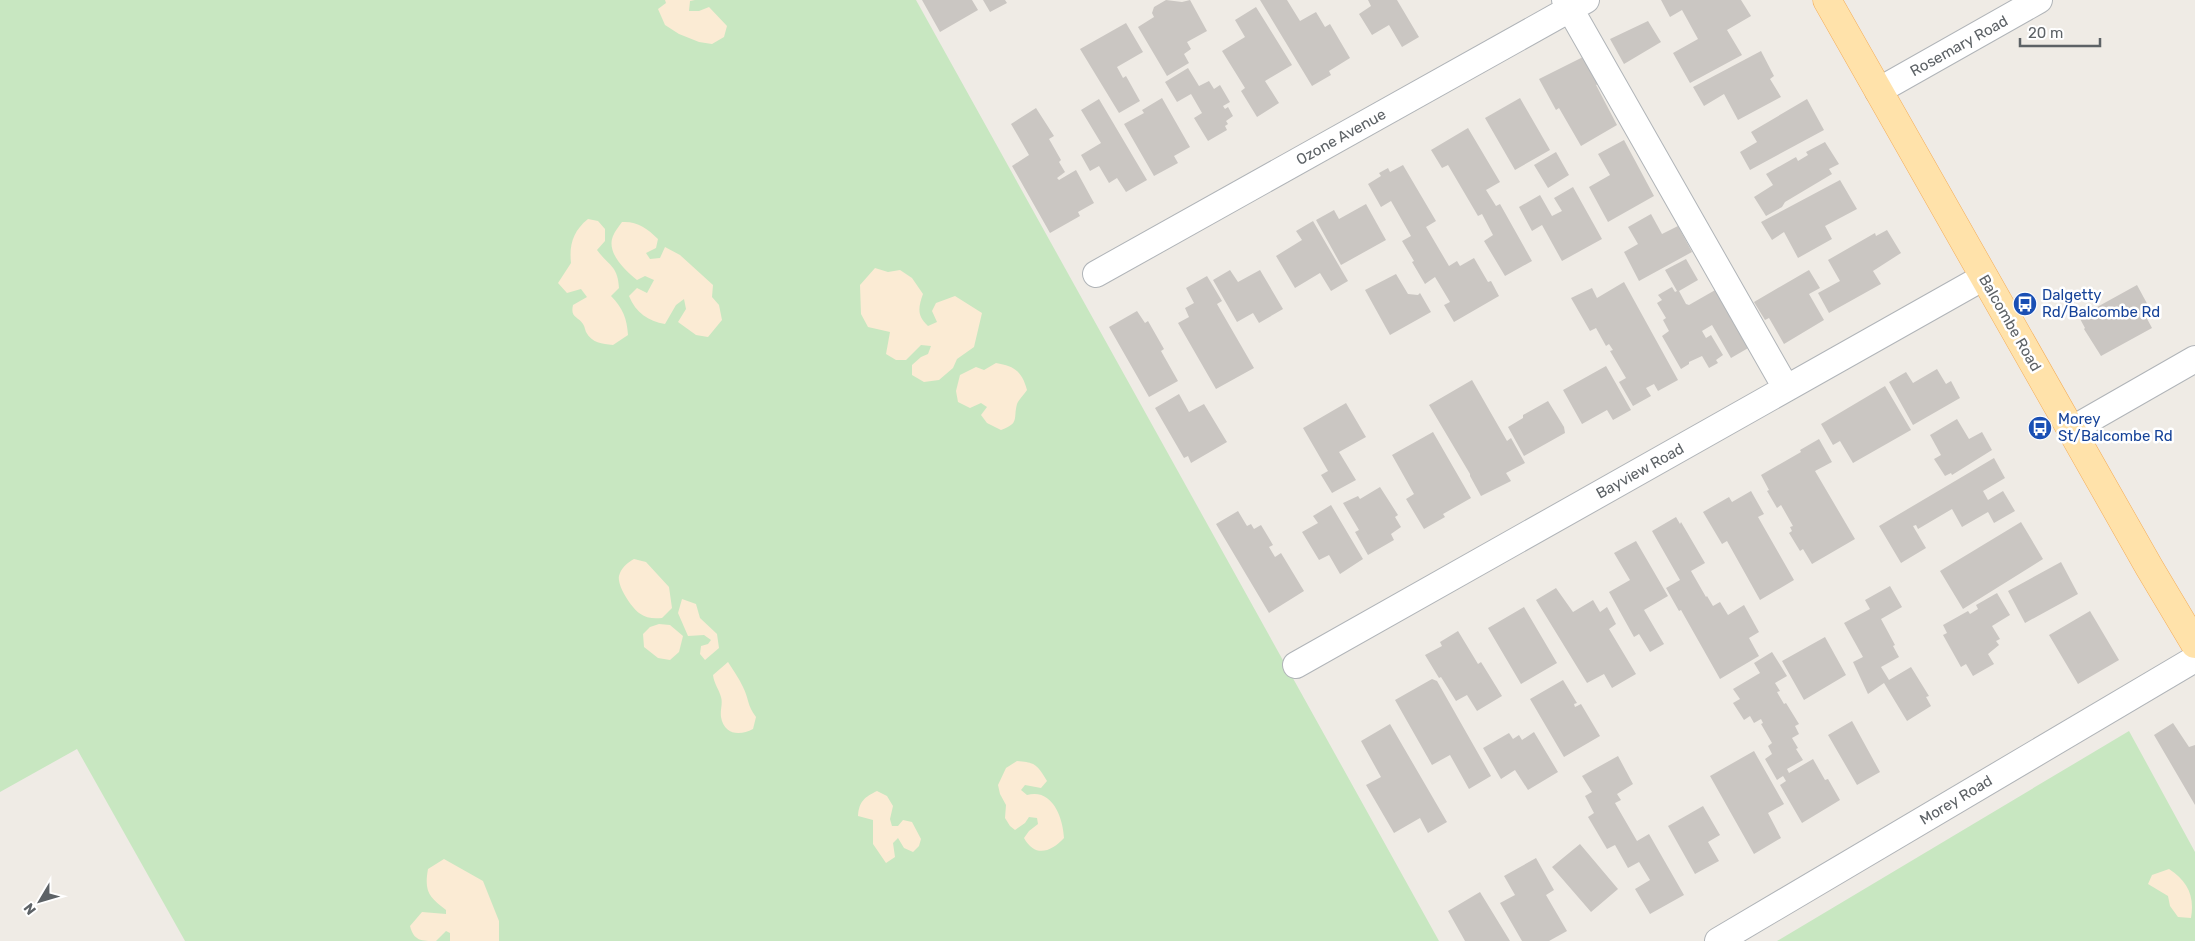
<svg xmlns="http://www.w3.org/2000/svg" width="2195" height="941" font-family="Rubik,sans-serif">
  <rect width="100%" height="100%" fill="#efebe5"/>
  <path fill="#c8e7c1" d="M 0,0 L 916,0 L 1439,941 L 185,941 L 77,749 L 0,792 Z
    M 2129,731 L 2195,852 L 2195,941 L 1777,941 Z"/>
  <path fill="#fbebd4" d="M 665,0 L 695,0 L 690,1 L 689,11 L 699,11 L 709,7 L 727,26 L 724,37 L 712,44 L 699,42 L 679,34 L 665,25 L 658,9 L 666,3 Z
    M 588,219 L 598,221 L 605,229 L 605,241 L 597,250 C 609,266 618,266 619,288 L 611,296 C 623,308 627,319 628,335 L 613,345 C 602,344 592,343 586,332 C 585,330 585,327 583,324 C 578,316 570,318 573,305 L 587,297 L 581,289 L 567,293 L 558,283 L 571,263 C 569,245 573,231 588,219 Z
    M 622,222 C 637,221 647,228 658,239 L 656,248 L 646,253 L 650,259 L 660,258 L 665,247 L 680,255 L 713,285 L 712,297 L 719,305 L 722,320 L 708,337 L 696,335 L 678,322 L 686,309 L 684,299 L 676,305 L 665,324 C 648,321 636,313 629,296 L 637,288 L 647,293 L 654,280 L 645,276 L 637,280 C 625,270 606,253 613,236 C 615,231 619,226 622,222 Z
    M 875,268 L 888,272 L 900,270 L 912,278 L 923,294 C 918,308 917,316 928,326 L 937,322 L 932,311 L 936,303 L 955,296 L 982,313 L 974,347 L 957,359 L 953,368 L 939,380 L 924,382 L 912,375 L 912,365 L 921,357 L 928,354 L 931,346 L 921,345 L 906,360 L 896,360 L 886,354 L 890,332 L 868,327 L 861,314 L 860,285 Z
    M 996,363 C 1014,366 1022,371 1027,390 C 1024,395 1019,399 1017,404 C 1013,419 1020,423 1001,430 L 987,423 L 981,415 L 987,407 L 981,403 L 970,408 L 958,402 L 956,391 L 960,375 L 976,367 L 984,370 Z
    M 634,559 L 646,562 L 669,587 L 672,608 L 662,618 C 653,619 646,618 639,613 C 631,607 617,586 619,576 C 621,568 627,563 634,559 Z
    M 682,599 L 696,604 L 700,618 L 717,634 L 719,648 L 705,660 L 700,654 L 701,646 L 708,644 L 711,640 L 704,635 L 688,636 L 678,613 Z
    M 659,624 L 670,625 L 683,636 L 679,652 L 670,660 L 658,658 L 644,647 L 643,634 L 650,627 Z
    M 728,662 C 733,670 739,678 743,687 C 749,699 747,705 756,717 L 753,729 C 740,736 724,735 721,717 C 720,710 723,703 721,697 C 719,689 714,684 713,675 Z
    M 1017,761 C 1036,762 1038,766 1047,781 L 1041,788 L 1025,785 L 1021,790 L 1027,795 C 1052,788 1063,817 1064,838 C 1051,852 1035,858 1024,838 L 1029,831 L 1038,824 L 1037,818 L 1029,817 L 1025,823 L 1015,830 L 1010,826 L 1005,818 L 1006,805 L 1000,794 L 998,785 L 1006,768 Z
    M 877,791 L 887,796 L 893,806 L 890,819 L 892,826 L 898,826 L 903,820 L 912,822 L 921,839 L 919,846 L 913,852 L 904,848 L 898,838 L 893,843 L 895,857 L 886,863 L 873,844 L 873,820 L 858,816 C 859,801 865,797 877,791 Z
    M 444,859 L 483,881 L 499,921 L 499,941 L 450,941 L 450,933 L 446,931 L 436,941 C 421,941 414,941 410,926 L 422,912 L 446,914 L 446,910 C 429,897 424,892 428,869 Z
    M 2169,869 C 2187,881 2195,895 2191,918 L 2178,917 L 2170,906 L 2168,896 L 2148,884 L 2152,875 Z"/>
  <path fill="#cac6c2" d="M 922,0 L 972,0 L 978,10 L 940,32 Z
    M 983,0 L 1005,0 L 1007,3 L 990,12 Z
    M 1166,0 L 1182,2 L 1190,0 L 1207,31 L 1187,42 L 1191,49 L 1184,54 L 1189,63 L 1167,76 L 1138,27 L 1154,17 L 1152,13 L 1154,7 Z
    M 1260,0 L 1287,0 L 1300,21 L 1316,12 L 1325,27 L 1330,24 L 1350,58 L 1329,71 L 1331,75 L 1312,86 Z
    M 1368,0 L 1397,0 L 1419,37 L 1402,47 L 1389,25 L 1372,35 L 1359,14 L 1371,6 Z
    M 1661,0 L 1741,0 L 1751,16 L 1727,30 L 1742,55 L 1690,83 L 1673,53 L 1698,39 L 1682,10 L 1670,17 Z
    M 1256,7 L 1292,65 L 1265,81 L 1279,103 L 1257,117 L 1241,91 L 1245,88 L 1222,51 L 1245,37 L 1235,20 Z
    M 1648,21 L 1661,42 L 1624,64 L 1610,39 Z
    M 1126,23 L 1143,52 L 1117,67 L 1123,78 L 1126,76 L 1140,101 L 1119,113 L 1080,49 Z
    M 1761,51 L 1774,76 L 1770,79 L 1781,97 L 1738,120 L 1724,94 L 1704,106 L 1693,87 Z
    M 1587,55 L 1602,82 L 1596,85 L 1617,125 L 1581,146 L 1559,108 L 1556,110 L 1539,79 Z
    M 1188,68 L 1199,86 L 1209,81 L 1214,89 L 1220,85 L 1230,102 L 1223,106 L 1225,109 L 1228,107 L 1233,116 L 1226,121 L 1228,124 L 1225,126 L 1227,130 L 1208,141 L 1194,118 L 1202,113 L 1191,94 L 1177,102 L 1165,82 Z
    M 1162,98 L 1190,147 L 1174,156 L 1178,163 L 1154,176 L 1124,124 L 1144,113 L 1142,110 Z
    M 1520,98 L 1550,150 L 1515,170 L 1485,118 Z
    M 1099,99 L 1147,180 L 1126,192 L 1117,178 L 1109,183 L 1099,166 L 1090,171 L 1081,155 L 1101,143 L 1081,110 Z
    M 1807,99 L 1824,130 L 1750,170 L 1740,152 L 1757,142 L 1751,132 Z
    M 1036,108 L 1054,136 L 1049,139 L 1061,160 L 1059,162 L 1065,172 L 1057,178 L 1059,180 L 1076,170 L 1094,203 L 1078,212 L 1080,216 L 1050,233 L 1012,166 L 1029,155 L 1011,124 Z
    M 1468,128 L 1500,182 L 1486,190 L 1496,206 L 1500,204 L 1532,261 L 1505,276 L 1484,241 L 1493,235 L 1482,214 L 1478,216 L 1448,165 L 1442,168 L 1431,150 Z
    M 1624,140 L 1654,196 L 1608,222 L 1589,187 L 1610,175 L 1598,154 Z
    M 1825,142 L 1839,164 L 1829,169 L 1832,174 L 1785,202 L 1782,207 L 1766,216 L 1754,197 L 1773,185 L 1766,174 L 1796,157 L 1798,161 L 1808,155 L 1806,152 Z
    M 1556,152 L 1569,175 L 1548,188 L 1534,165 Z
    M 1403,165 L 1436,221 L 1426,227 L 1449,266 L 1457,261 L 1460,266 L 1474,258 L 1488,282 L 1491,281 L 1499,296 L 1454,322 L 1444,305 L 1450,302 L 1435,277 L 1425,284 L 1412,262 L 1414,261 L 1402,241 L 1411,236 L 1391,201 L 1381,207 L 1368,184 L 1381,176 L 1379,173 L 1388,168 L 1390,172 Z
    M 1840,180 L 1857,209 L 1825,226 L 1832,239 L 1798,258 L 1784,232 L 1772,240 L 1761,222 Z
    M 1573,187 L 1602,239 L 1562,261 L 1542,225 L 1532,231 L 1519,207 L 1540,195 L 1552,216 L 1562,211 L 1554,198 Z
    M 1366,204 L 1386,240 L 1341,265 L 1316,220 L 1334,210 L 1339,219 Z
    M 1651,214 L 1662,234 L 1678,226 L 1692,252 L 1639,281 L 1624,252 L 1638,244 L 1628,227 Z
    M 1313,221 L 1348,281 L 1331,291 L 1320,273 L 1295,288 L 1276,256 L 1302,240 L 1296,231 Z
    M 1887,230 L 1901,253 L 1873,271 L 1881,284 L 1829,313 L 1818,293 L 1840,281 L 1828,260 L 1875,233 L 1876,236 Z
    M 1686,259 L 1698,280 L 1679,291 L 1686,304 L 1689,305 L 1717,289 L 1750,347 L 1731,358 L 1712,325 L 1702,331 L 1706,338 L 1711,335 L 1723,355 L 1716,360 L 1718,363 L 1709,368 L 1702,356 L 1689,362 L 1689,364 L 1681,369 L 1662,336 L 1669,331 L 1663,320 L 1666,318 L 1657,303 L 1662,300 L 1658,295 L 1672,287 L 1675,292 L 1677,291 L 1665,270 Z
    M 1230,270 L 1238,282 L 1260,270 L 1283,309 L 1259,323 L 1253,313 L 1237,322 L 1213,280 Z
    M 1809,270 L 1820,288 L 1809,294 L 1824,320 L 1784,344 L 1769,318 L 1765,320 L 1754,302 Z
    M 1396,274 L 1408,294 L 1418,295 L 1420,293 L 1431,312 L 1390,335 L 1365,290 Z
    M 1207,276 L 1222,301 L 1217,304 L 1254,368 L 1216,389 L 1178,323 L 1189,317 L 1185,308 L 1194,303 L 1186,288 Z
    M 1624,282 L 1678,380 L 1658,391 L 1654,384 L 1646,388 L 1651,396 L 1633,406 L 1619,382 L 1626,378 L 1610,351 L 1613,350 L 1609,344 L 1606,346 L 1596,328 L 1590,331 L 1571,298 L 1592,288 L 1597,298 Z
    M 2137,285 L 2150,309 L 2144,313 L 2152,328 L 2101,356 L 2084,329 L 2085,328 L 2079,317 Z
    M 1137,311 L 1145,323 L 1148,321 L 1164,349 L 1161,351 L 1178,381 L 1149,397 L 1109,327 Z
    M 1606,366 L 1631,410 L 1613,420 L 1607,410 L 1582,424 L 1563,390 Z
    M 1937,369 L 1946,384 L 1951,381 L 1960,398 L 1913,425 L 1889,382 L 1906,372 L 1913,383 Z
    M 1472,380 L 1507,441 L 1511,438 L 1525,463 L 1506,473 L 1511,481 L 1481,496 L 1470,476 L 1470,474 L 1429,405 Z
    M 1885,386 L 1911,430 L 1853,463 L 1840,441 L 1833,445 L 1821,424 Z
    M 1179,394 L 1189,412 L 1204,404 L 1227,442 L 1191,463 L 1188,456 L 1184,458 L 1155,408 Z
    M 1548,401 L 1564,427 L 1565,433 L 1524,456 L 1508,427 L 1523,418 L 1523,415 Z
    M 1346,403 L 1366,437 L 1339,452 L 1356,480 L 1332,493 L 1321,475 L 1328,471 L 1303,428 Z
    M 1957,419 L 1969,439 L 1982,432 L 1992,450 L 1952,475 L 1951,473 L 1945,476 L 1934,459 L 1941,455 L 1930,435 Z
    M 1433,432 L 1471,498 L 1443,514 L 1445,517 L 1424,529 L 1406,499 L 1414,494 L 1392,455 Z
    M 1819,439 L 1832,462 L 1815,471 L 1855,539 L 1812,564 L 1803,549 L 1800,551 L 1789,533 L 1792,531 L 1790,527 L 1793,526 L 1781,505 L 1777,508 L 1767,491 L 1769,490 L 1761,475 L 1801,452 L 1800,450 Z
    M 1994,458 L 2005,478 L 1983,491 L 1988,500 L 2003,491 L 2015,511 L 1994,523 L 1988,512 L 1962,527 L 1952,509 L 1918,529 L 1916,525 L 1913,526 L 1926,548 L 1901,563 L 1879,526 Z
    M 1380,487 L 1398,515 L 1395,517 L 1401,527 L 1391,534 L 1394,540 L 1368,555 L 1355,532 L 1359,530 L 1343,503 L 1358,496 L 1360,499 Z
    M 1751,491 L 1764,514 L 1758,517 L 1794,580 L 1760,600 L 1727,541 L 1722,544 L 1703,512 L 1729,497 L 1732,502 Z
    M 1331,505 L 1363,559 L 1340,574 L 1329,555 L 1319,560 L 1302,532 L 1318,523 L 1313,516 Z
    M 1238,511 L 1247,526 L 1251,524 L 1254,529 L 1261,525 L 1273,545 L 1269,547 L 1275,557 L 1281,553 L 1304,591 L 1269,613 L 1216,524 Z
    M 1676,517 L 1680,524 L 1681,522 L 1705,563 L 1691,571 L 1706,597 L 1707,596 L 1713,606 L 1720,602 L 1728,615 L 1744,605 L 1759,632 L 1749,638 L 1759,656 L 1720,679 L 1681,610 L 1679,611 L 1666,588 L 1680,580 L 1652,531 Z
    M 2021,522 L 2043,559 L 1963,609 L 1940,571 Z
    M 1636,541 L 1668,596 L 1644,610 L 1664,644 L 1650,652 L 1639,634 L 1634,637 L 1609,592 L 1630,580 L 1614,553 Z
    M 2061,562 L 2078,594 L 2025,623 L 2008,591 Z
    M 1890,586 L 1902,607 L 1881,619 L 1895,645 L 1893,646 L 1899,657 L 1881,667 L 1889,680 L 1911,667 L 1929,696 L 1926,697 L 1931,706 L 1907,721 L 1884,683 L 1868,694 L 1853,662 L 1863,657 L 1844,623 L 1870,609 L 1865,600 Z
    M 1556,588 L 1573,612 L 1593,600 L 1600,612 L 1607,607 L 1616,624 L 1609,629 L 1636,674 L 1612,688 L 1604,674 L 1587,683 L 1536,600 Z
    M 1997,593 L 2010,615 L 1992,626 L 2000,639 L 1996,641 L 1999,645 L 1988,654 L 1994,664 L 1973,676 L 1966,664 L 1961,667 L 1943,635 L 1947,633 L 1943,625 L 1968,611 L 1970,614 L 1978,609 L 1976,605 Z
    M 1524,607 L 1557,663 L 1521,684 L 1488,628 Z
    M 2090,611 L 2119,660 L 2078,684 L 2049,635 Z
    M 1458,631 L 1478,664 L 1481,662 L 1502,696 L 1477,711 L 1467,695 L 1456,701 L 1441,677 L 1439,678 L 1425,655 L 1442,646 L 1440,642 Z
    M 1825,637 L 1846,675 L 1804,700 L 1782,661 Z
    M 1772,652 L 1787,676 L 1775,683 L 1780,691 L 1777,692 L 1784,704 L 1786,703 L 1799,724 L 1795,726 L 1799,734 L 1792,738 L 1798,748 L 1796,749 L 1803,760 L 1787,769 L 1789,773 L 1813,759 L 1825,780 L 1828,779 L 1840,800 L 1802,823 L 1780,785 L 1786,781 L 1783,776 L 1777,780 L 1765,759 L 1772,754 L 1768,746 L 1772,743 L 1761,724 L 1763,723 L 1761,719 L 1754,723 L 1750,716 L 1744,720 L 1733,703 L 1740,699 L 1733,689 L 1760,673 L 1754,663 Z
    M 1432,679 L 1437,681 L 1491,776 L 1469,789 L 1450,755 L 1432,765 L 1395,700 Z
    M 1563,680 L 1577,703 L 1574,704 L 1575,707 L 1581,704 L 1600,736 L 1564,757 L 1530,699 Z
    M 1852,721 L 1880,772 L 1857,785 L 1828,735 Z
    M 2173,723 L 2189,747 L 2195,745 L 2195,805 L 2154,735 Z
    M 1390,724 L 1447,822 L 1428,833 L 1420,818 L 1394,833 L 1366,785 L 1381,777 L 1361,741 Z
    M 1534,732 L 1558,772 L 1528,790 L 1515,770 L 1501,779 L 1483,748 L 1509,733 L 1513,739 L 1519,735 L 1522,740 Z
    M 1754,751 L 1784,804 L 1768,813 L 1781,838 L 1754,854 L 1710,776 Z
    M 1618,756 L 1633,784 L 1617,794 L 1621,800 L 1615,803 L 1637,841 L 1649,834 L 1684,895 L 1650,914 L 1635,889 L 1650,880 L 1639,862 L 1628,868 L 1615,845 L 1607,849 L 1588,817 L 1594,813 L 1585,796 L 1592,792 L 1582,776 Z
    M 1703,806 L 1720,835 L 1708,842 L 1719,861 L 1695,874 L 1668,826 Z
    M 1580,844 L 1618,889 L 1591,912 L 1552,867 Z
    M 1536,858 L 1554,890 L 1546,895 L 1567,931 L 1549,941 L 1522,941 L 1500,903 L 1515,895 L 1504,876 Z
    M 1480,892 L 1510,941 L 1465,941 L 1448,911 Z"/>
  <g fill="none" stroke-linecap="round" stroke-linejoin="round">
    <g stroke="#b0b4b8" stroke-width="28">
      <path id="street" d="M 1565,0 L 1786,388
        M 1878,91 L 2039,0
        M 1096,274 L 1586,0
        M 2071,430 L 2195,359
        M 1296,665 L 1984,277
        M 1718,941 L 2195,659"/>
    </g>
    <g stroke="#f5ad58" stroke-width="29">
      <path id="primary" d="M 1827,0 L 2149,567 L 2195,644"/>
    </g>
    <use href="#street" stroke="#fff" stroke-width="26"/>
    <use href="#primary" stroke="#ffe2aa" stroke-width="28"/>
  </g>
  <defs>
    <g id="bus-disc" transform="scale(1.25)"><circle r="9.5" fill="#1a4fb4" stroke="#fff"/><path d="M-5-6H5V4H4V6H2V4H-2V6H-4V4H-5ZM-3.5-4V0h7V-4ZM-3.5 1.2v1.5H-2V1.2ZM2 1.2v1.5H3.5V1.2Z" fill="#fff"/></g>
  </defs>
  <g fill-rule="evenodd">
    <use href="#bus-disc" x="2025" y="304"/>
    <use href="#bus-disc" x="2040" y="428"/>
  </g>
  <g text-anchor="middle" stroke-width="5" stroke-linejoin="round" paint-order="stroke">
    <g font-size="15" fill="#5d6266" stroke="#fff">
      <text transform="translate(1959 46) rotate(-29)" y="5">Rosemary Road</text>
      <text transform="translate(1341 137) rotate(-29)" y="5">Ozone Avenue</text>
      <text transform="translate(2010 323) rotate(60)" y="5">Balcombe Road</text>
      <text transform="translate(1640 471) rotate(-29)" y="5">Bayview Road</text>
      <text transform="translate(1956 800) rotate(-31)" y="5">Morey Road</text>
    </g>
    <g font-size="15" fill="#164399" stroke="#fff" text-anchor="start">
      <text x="2042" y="300">Dalgetty<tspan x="2042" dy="17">Rd/Balcombe Rd</tspan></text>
      <text x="2058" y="424">Morey<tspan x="2058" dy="17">St/Balcombe Rd</tspan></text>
    </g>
  </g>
  <g transform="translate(40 901) rotate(232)" stroke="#ffffff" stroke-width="4" paint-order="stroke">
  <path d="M0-4L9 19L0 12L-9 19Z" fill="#5d6266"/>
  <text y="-8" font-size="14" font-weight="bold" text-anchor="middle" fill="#5d6266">N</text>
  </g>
  <path d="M2020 38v8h80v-8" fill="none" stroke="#5d6266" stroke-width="2.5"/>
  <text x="2028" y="38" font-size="15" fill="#5d6266" stroke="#ffffff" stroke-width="4" paint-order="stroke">20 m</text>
</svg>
